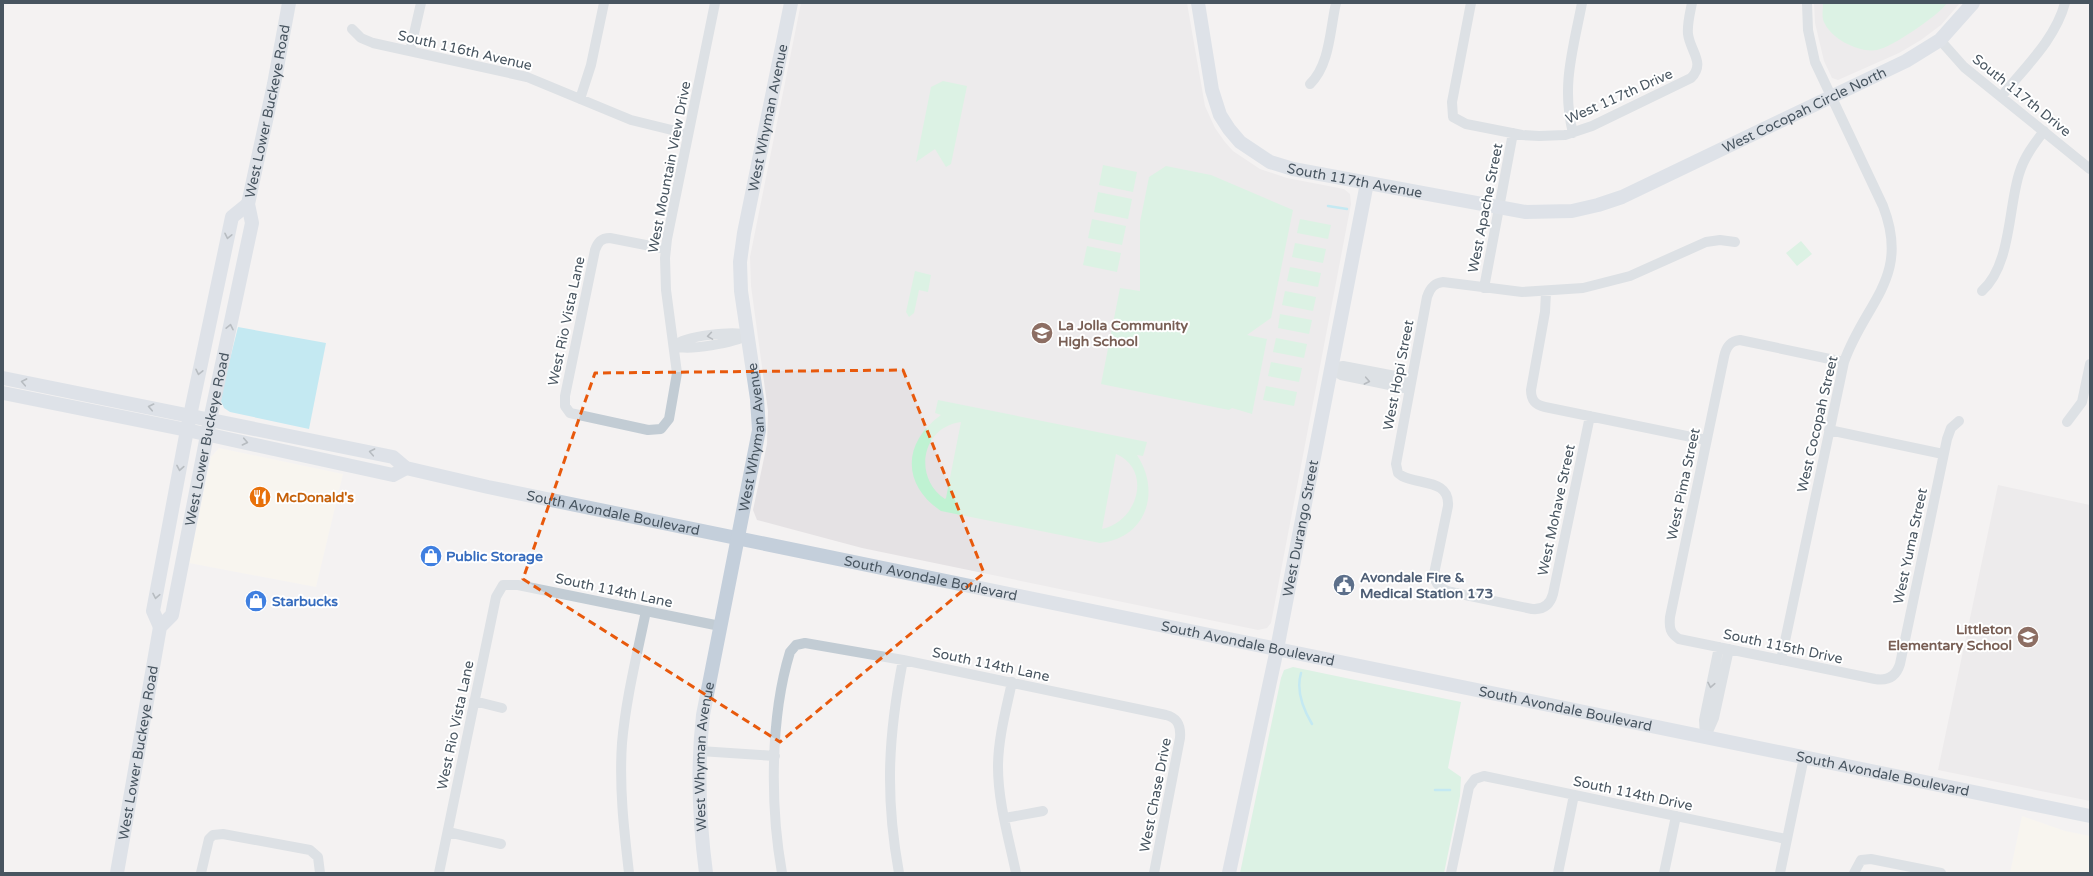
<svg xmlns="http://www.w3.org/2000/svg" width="2093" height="876" font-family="'Varela Round',sans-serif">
  <rect width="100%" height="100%" fill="#f4f2f2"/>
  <path fill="#fdf8ec" d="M 219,448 L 343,474 L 316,587 L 189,563 L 211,457 Z
    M 2022,816 L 2065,831 L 2090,836 L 2090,873 L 2010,873 Z"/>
  <path fill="#e5e2e4" d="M 801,3 L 1187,3 L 1205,106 L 1215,128 L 1225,142 L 1233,151 L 1260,169 L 1287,178 L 1344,189 L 1350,194 L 1351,204 L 1271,623 L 1267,628 L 1258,630 L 862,548 L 757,520 L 753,510 L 767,444 L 768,411 L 751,286 L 750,257 Z
    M 1814,3 L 1960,3 L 1941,25 L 1921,40 L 1899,53 L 1838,80 L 1832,78 L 1824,61 L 1815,23 Z
    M 1998,485 L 2090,505 L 2090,801 L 1938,770 Z"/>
  <path fill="#bff2d2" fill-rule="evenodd" d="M 1823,3 L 1947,3 C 1938,16 1892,47 1877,50 C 1860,53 1833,40 1825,24 C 1821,18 1823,10 1823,3 Z
    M 943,81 L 967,86 L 951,164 L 946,167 L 935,149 L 916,162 L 931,87 Z
    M 1103,165 L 1137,172 L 1133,192 L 1099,185 Z
    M 1166,166 L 1211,175 L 1293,210 L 1271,318 L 1247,335 L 1267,339 L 1252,414 L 1232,408 L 1229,410 L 1101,384 L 1120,288 L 1140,291 L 1140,222 L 1149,177 Z
    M 1098,192 L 1132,199 L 1128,219 L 1094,212 Z
    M 1092,219 L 1126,226 L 1122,245 L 1088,238 Z
    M 1300,219 L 1331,225 L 1328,239 L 1297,233 Z
    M 1801,241 L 1812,254 L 1797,266 L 1786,253 Z
    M 1295,243 L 1326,249 L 1323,263 L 1292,257 Z
    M 1087,246 L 1121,253 L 1117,272 L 1083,265 Z
    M 1290,267 L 1321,273 L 1318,287 L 1287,281 Z
    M 915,271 L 931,275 L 928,292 L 919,290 L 914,313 L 909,317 L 906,312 Z
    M 1285,291 L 1316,297 L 1313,311 L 1282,305 Z
    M 1280,314 L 1312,320 L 1309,334 L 1278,328 Z
    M 1276,338 L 1307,344 L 1304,358 L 1273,352 Z
    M 1271,362 L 1302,368 L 1299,382 L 1268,376 Z
    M 1266,386 L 1297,392 L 1294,406 L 1263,400 Z
    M 938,400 L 1147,442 L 1143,456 L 1137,455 C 1161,491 1147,538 1100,543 L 941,511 C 901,484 903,442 941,415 L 935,413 ZM 961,422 L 946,498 L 945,499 C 913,478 921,427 961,422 ZM 1116,454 C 1152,469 1139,521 1102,529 Z
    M 1293,667 L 1461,702 L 1448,768 L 1461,777 L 1460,796 L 1444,873 L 1240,873 L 1281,678 L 1284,670 Z"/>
  <path fill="#8bddf1" d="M 238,327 L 326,343 L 309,429 L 230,412 L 224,408 L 220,399 Z"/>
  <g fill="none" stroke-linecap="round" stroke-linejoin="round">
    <path stroke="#8bddf1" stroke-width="2.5" d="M 1328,206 L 1347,209
      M 1301,673 C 1296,690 1303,709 1312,724
      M 1435,790 L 1450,790"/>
    <path stroke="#c2ccd4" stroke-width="10" d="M 1471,3 L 1452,102 L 1453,117 L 1466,124 L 1522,135 L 1539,136 L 1565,135 L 1592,126 L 1691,78 C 1706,63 1690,51 1688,34 C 1687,24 1690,13 1692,3
      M 352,29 L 361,38 L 373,43 L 527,77 L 631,120 L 688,134
      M 1940,40 L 1964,67 L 2090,169
      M 410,51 L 421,3
      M 1310,84 C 1330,65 1330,29 1336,3
      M 2001,97 C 2024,68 2055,40 2065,3
      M 580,99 L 591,65 L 604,3
      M 1573,133 C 1561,86 1573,50 1582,3
      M 666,249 L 610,238 C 601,238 598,242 595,250 L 565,396 L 565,406 L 570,413 L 648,430 L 661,429 L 669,419 L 677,373 L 666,290 L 665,258 L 667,239 L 715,3
      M 1484,288 L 1513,133
      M 1982,291 C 2011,265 2008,210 2019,174 C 2024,157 2034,144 2044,131
      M 1546,292 L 1545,312 L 1531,390 C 1531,400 1535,405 1545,407 L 1706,440
      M 674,346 C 685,335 734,331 748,335
      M 674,346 C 689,351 734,343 748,335
      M 1844,362 L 1740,340 C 1730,341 1726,347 1724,357 L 1670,617 C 1669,628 1670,633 1679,639 L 1875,679 C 1887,681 1896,677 1900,664 L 1947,439 L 1951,428 L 1959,421
      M 1409,389 L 1341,375 L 1331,368 L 1343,366 L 1411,379
      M 1590,416 L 1553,594 C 1550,605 1543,610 1532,609 L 1451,592 C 1441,589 1435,585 1434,574 L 1448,506 C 1450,479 1419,485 1402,476 L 1398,473 L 1396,464 L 1427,297 C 1430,288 1434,283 1443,282 L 1522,292 L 1583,288 L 1630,276 L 1706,242 L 1720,240 L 1735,242
      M 2067,422 L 2082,402 L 2090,364
      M 1829,430 L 1943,454
      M 1781,660 L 1844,362 C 1865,302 1911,278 1883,206 L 1815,62 L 1808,30 L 1807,3
      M 1012,682 C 1006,710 998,739 998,767 C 998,802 1009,839 1016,873
      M 474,701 L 502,708
      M 1706,736 L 1714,718 L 1729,649
      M 1705,737 L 1704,720 L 1719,647
      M 700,751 L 775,756
      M 1005,818 L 1043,811
      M 448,832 L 501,844
      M 201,873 L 209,839 L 213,835 L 223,834 L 310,850 L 318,857 L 320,873
      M 439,873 L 496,597 L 503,585 L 518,585 L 720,626
      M 629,873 C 624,830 619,787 622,743 C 626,698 637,655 646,611
      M 782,873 C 770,806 770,717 790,652 L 796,645 L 805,643 L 903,660 L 1166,715 C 1178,718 1181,726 1180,738 L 1154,873
      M 899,873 C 885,796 888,737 903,660
      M 1451,873 L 1469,787 L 1475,779 L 1484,776 L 1786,839
      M 1558,873 L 1574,795
      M 1664,873 L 1676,816
      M 1780,873 L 1804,757
      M 1854,873 L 1861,860 L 1871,859 L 1941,873"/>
    <g stroke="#c4cfdb" stroke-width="14">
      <path id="s1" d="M 1198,3 L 1212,90 L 1220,115 L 1229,129 L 1240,142 L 1270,162 L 1293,169 L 1526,212 L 1572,211 L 1598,205 L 1622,197 L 1906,61 L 1940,40 L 1973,3"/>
      <path id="s2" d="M 3,378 L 393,457 L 406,468 L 488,487 L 2090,816"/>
      <path d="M 3,393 L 187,430 L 393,475 L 406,468"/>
      <path d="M 160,627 L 153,611 L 187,430 L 232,217 L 248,204"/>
      <path id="s3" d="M 117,873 L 160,627 L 172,615 L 210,420 L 252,223 L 248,204 L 274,84 L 289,3"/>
      <path id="s4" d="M 706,873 C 699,820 697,768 703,715 L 759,430 L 757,399 L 741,291 L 740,262 L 744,233 L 791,3"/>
      <path id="s5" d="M 1229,873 L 1277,649 L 1367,183"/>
    </g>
  </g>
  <defs><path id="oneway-chevron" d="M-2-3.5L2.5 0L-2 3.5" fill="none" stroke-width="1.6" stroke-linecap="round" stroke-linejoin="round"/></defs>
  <g stroke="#6d7a85">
    <use href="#oneway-chevron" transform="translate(228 236) rotate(102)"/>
    <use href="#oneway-chevron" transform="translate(230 327) rotate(-78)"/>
    <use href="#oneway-chevron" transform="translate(199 372) rotate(102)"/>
    <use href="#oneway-chevron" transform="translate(24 382) rotate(-169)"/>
    <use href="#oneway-chevron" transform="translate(151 407) rotate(-168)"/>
    <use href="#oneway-chevron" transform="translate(245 442) rotate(12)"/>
    <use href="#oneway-chevron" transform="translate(372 452) rotate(-169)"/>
    <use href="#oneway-chevron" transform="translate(180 468) rotate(100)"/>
    <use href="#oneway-chevron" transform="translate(156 596) rotate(101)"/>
  </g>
  <g stroke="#6d7983">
    <use href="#oneway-chevron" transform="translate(710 336) rotate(171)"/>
    <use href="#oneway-chevron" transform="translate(1367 381) rotate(11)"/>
    <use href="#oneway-chevron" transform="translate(1711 685) rotate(101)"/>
  </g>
  <path d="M0 0H2093V876H0ZM 903,370 L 984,573 L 780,742 L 523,579 L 595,373 Z" fill="#f4f2f2" fill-opacity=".55" fill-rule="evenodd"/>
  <path fill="none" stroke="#e8590c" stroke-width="3" stroke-dasharray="8 5" stroke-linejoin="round" d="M 903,370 L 984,573 L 780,742 L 523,579 L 595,373 Z"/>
  <defs>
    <g id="school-disc" transform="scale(1.15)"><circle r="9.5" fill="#8d6e63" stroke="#fff"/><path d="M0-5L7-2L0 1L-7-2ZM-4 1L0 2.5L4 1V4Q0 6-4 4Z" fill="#fff"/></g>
    <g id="restaurant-disc" transform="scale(1.15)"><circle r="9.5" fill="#e8710a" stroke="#fff"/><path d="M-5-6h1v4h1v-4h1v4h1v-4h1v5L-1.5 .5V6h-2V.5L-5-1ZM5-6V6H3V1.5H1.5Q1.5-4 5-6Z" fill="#fff"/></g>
    <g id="shop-disc" transform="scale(1.15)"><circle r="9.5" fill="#3f7fe0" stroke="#fff"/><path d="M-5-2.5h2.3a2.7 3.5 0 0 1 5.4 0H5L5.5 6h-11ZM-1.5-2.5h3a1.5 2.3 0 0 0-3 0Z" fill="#fff"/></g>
    <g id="civic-disc" transform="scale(1.15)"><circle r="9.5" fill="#5c6f8a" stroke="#fff"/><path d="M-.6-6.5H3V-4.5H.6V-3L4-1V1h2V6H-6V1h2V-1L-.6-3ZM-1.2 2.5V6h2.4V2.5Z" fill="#fff"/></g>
  </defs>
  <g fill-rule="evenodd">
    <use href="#school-disc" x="1042" y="333"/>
    <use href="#restaurant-disc" x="260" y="497"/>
    <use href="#shop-disc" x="431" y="556"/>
    <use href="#civic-disc" x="1344" y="585"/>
    <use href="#shop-disc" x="256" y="601"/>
    <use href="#school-disc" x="2028" y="637"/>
  </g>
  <g text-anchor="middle" stroke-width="4" stroke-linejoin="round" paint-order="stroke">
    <g font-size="14" fill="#485560" stroke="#fff">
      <text transform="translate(465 50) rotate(13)" y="5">South 116th Avenue</text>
      <text transform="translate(2022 95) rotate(39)" y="5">South 117th Drive</text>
      <text transform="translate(1619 96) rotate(-24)" y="5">West 117th Drive</text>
      <text dy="5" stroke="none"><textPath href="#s1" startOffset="745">West Cocopah Circle North</textPath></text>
      <text dy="5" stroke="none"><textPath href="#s3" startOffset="781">West Lower Buckeye Road</textPath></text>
      <text dy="5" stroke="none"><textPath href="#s4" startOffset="765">West Whyman Avenue</textPath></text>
      <text transform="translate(669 167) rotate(-79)" y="5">West Mountain View Drive</text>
      <text dy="5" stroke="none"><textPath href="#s1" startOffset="271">South 117th Avenue</textPath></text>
      <text transform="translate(1485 208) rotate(-79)" y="5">West Apache Street</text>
      <text transform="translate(566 321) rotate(-78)" y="5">West Rio Vista Lane</text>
      <text transform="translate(1398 375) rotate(-79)" y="5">West Hopi Street</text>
      <text transform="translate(1817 424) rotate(-77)" y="5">West Cocopah Street</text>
      <text dy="5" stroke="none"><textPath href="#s4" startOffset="441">West Whyman Avenue</textPath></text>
      <text dy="5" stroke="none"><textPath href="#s3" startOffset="446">West Lower Buckeye Road</textPath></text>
      <text transform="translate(1683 484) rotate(-78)" y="5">West Pima Street</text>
      <text transform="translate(1556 510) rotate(-78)" y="5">West Mohave Street</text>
      <text dy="5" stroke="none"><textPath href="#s2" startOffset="627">South Avondale Boulevard</textPath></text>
      <text dy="5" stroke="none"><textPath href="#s5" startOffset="352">West Durango Street</textPath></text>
      <text transform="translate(1910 546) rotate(-78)" y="5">West Yuma Street</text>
      <text dy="5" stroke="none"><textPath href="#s2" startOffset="951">South Avondale Boulevard</textPath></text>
      <text transform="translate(614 590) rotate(12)" y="5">South 114th Lane</text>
      <text dy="5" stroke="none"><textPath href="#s2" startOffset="1275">South Avondale Boulevard</textPath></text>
      <text transform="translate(1783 646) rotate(12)" y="5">South 115th Drive</text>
      <text transform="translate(991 664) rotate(12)" y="5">South 114th Lane</text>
      <text dy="5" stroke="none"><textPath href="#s2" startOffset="1599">South Avondale Boulevard</textPath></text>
      <text transform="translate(455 725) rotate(-78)" y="5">West Rio Vista Lane</text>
      <text dy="5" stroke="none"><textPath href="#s3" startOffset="122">West Lower Buckeye Road</textPath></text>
      <text dy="5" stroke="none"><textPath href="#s4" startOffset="117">West Whyman Avenue</textPath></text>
      <text dy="5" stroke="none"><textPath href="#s2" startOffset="1923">South Avondale Boulevard</textPath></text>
      <text transform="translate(1633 793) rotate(12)" y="5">South 114th Drive</text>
      <text transform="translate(1155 795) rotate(-79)" y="5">West Chase Drive</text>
    </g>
    <g font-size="14" font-weight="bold" fill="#785e54" stroke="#fff" text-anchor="start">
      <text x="1058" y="330">La Jolla Community<tspan x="1058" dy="16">High School</tspan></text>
      <text x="2012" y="634" text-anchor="end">Littleton<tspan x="2012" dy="16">Elementary School</tspan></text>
    </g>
    <g font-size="14" font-weight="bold" fill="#c56008" stroke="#fff" text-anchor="start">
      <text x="276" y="502">McDonald's</text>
    </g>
    <g font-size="14" font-weight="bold" fill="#366cbe" stroke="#fff" text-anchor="start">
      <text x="446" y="561">Public Storage</text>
      <text x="272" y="606">Starbucks</text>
    </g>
    <g font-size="14" font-weight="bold" fill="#4e5e75" stroke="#fff" text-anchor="start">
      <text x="1360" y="582">Avondale Fire &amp;<tspan x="1360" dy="16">Medical Station 173</tspan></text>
    </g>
  </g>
  <rect width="2093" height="876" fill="none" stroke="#485560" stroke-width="8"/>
</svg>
